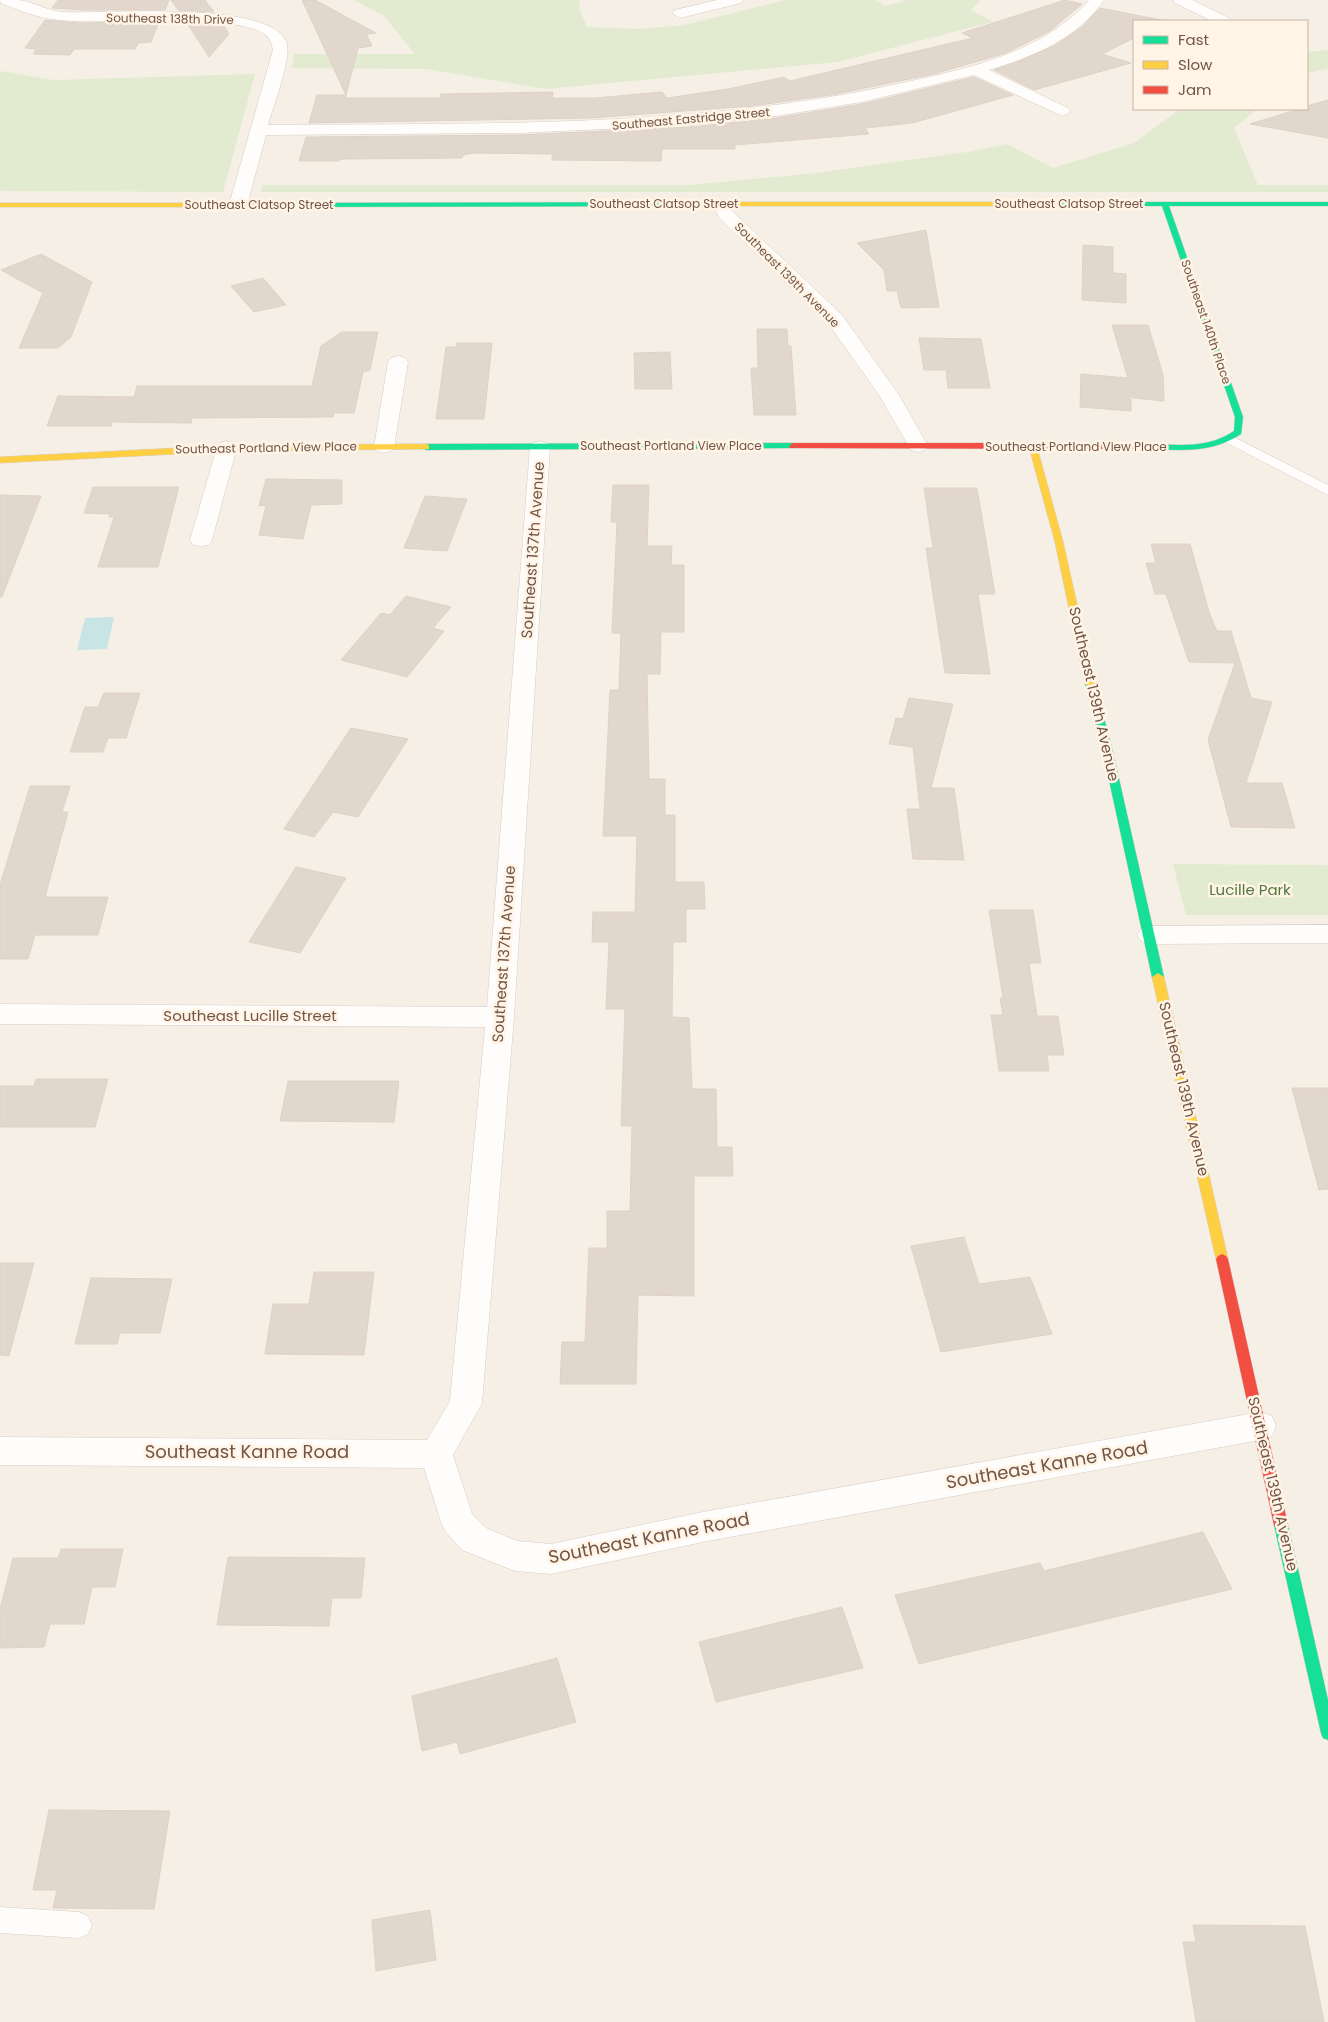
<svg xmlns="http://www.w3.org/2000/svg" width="1328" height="2022" font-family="Poppins,sans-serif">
  <rect width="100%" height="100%" fill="#f6efe5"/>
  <path fill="#e2ebd0" d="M 354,0 L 580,0 L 579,8 L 587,27 L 640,29 L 684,25 L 785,0 L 875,0 L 885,6 L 908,0 L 981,0 L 971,10 L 993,22 L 837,62 L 545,89 L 427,69 L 292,68 L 294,54 L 415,54 L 384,16 Z
    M 1328,50 L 1328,69 L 1307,73 L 1307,52 Z
    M 0,71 L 54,80 L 255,74 L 223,192 L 0,191 Z
    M 1180,109 L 1257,109 L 1234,128 L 1258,185 L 1328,185 L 1328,192 L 261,192 L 262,185 L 690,185 L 816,173 L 967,152 L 1007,144 L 1053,168 L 1134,143 Z
    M 1173,864 L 1328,865 L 1328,915 L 1186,915 Z"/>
  <path fill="#c8e4e4" d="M 114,617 L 107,649 L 77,650 L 85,618 Z"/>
  <path fill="#e2d7cd" stroke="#ded2c8" d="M 58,0 L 169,0 L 165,10 L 84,10 L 52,8 Z
    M 171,0 L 205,0 L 214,12 L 178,10 Z
    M 302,0 L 315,0 L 376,33 L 366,34 L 372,46 L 358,48 L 346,95 Z
    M 1065,0 L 1082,4 L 1050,31 L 1006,53 L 934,74 L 831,95 L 752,106 L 591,118 L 309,123 L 317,95 L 346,95 L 345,98 L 440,98 L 441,94 L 553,92 L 552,98 L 595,98 L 662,92 L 667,98 L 728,89 L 784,77 L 790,81 L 973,38 L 962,33 Z
    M 1100,8 L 1166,21 L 1134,21 L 1134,38 L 1102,54 L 1131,63 L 1034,90 L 994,70 L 1054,46 L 1082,27 Z
    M 45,20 L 79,23 L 159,22 L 151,42 L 138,43 L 135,49 L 74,49 L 70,55 L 33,54 L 36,49 L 25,48 Z
    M 187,23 L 223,25 L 229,34 L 209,57 Z
    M 974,77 L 1013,95 L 912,123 L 865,128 L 869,134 L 735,145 L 735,149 L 662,149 L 661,161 L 552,160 L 552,154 L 475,153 L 463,155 L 462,158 L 340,159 L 339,161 L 299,161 L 306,137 L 518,135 L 691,127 L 776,118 L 862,104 Z
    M 1328,100 L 1328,138 L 1250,124 L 1299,109 L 1307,109 L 1307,106 Z
    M 926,230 L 939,307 L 901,308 L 897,291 L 887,291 L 884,270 L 857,243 Z
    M 1083,245 L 1113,247 L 1113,273 L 1126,274 L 1126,303 L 1082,300 Z
    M 41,254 L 92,282 L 71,337 L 58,348 L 19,348 L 43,293 L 1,270 Z
    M 263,278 L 286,305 L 254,312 L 231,286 Z
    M 1112,325 L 1148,325 L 1163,375 L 1164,401 L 1133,398 L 1131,390 L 1131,411 L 1080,407 L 1081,374 L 1128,378 Z
    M 757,329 L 787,329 L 788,346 L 791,346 L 796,415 L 754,415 L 751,368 L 758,368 Z
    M 342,332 L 378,332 L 370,370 L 363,372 L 354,413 L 334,413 L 333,417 L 192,418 L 191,423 L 112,422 L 111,426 L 47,426 L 58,396 L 134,397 L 137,386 L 312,386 L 321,346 Z
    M 919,338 L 981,339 L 990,388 L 948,388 L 946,370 L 924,370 Z
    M 457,343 L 492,343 L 484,419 L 436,419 L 446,347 L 456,347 Z
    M 670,352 L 672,389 L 635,389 L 634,353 Z
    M 266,479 L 342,480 L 342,504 L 311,505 L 303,539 L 259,535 L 266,505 L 259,506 Z
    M 613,485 L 649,485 L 647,546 L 672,546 L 671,565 L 684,565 L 684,632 L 661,632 L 660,674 L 647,674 L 649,779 L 665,779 L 665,815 L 675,815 L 675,882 L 704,882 L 705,909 L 686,909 L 686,942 L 673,942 L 672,1017 L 689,1018 L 692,1089 L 716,1089 L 717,1147 L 732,1147 L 733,1176 L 694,1176 L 694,1296 L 638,1295 L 636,1384 L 560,1384 L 562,1342 L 585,1342 L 589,1248 L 607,1248 L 607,1211 L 630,1211 L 632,1126 L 621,1126 L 625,1009 L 606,1009 L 609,942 L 592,942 L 593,912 L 635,912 L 637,836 L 603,836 L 610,690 L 619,690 L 621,633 L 612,633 L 617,522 L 611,522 Z
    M 93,487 L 179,487 L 158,567 L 98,567 L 114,517 L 109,517 L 110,514 L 84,513 Z
    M 924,488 L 977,488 L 995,594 L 978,594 L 990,674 L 945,673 L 926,548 L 933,548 Z
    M 0,495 L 41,496 L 2,597 L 0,597 Z
    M 425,496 L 467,499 L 447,551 L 404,548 Z
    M 1151,544 L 1190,544 L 1210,615 L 1217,631 L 1231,631 L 1251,698 L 1272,702 L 1246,783 L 1282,783 L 1295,828 L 1231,827 L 1208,740 L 1235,663 L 1189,662 L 1166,594 L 1155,594 L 1146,563 L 1156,563 Z
    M 406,596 L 451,607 L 433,628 L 444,631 L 407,677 L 341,660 L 381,613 L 390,615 Z
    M 104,693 L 140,693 L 126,738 L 108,738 L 103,752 L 70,752 L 85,707 L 98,707 Z
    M 909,698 L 953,704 L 931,788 L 954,788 L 964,860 L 913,859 L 907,809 L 920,809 L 913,747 L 889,744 L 896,718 L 903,719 Z
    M 351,728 L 408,739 L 358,817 L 333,812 L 314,837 L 284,829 Z
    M 30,786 L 70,786 L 62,812 L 68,812 L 45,897 L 108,897 L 98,935 L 35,935 L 28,959 L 0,959 L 0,885 Z
    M 296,867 L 346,878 L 300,953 L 249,942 Z
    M 989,910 L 1033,910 L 1041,963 L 1029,963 L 1037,1016 L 1058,1016 L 1064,1055 L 1047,1055 L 1049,1071 L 999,1071 L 991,1015 L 1003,1015 L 1000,998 L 1003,998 Z
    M 36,1079 L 108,1079 L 95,1127 L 0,1127 L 0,1086 L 34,1086 Z
    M 288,1081 L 399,1081 L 394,1122 L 280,1121 Z
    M 1292,1088 L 1328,1088 L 1328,1189 L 1319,1190 Z
    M 964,1237 L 979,1284 L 1030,1277 L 1052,1334 L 941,1352 L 911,1246 Z
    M 0,1263 L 34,1263 L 9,1356 L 0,1355 Z
    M 314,1272 L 374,1272 L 364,1355 L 265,1354 L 273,1304 L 309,1304 Z
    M 91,1278 L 172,1279 L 160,1333 L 120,1333 L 117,1344 L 75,1344 Z
    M 1203,1532 L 1232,1589 L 919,1664 L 895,1595 L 1040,1563 L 1044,1571 Z
    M 61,1549 L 123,1549 L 115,1587 L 92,1587 L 84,1624 L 50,1624 L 44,1647 L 0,1648 L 0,1609 L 13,1558 L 58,1558 Z
    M 228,1557 L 365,1558 L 361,1598 L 332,1598 L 329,1626 L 217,1625 Z
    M 842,1607 L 863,1668 L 716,1702 L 699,1642 Z
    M 557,1658 L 576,1722 L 460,1754 L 457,1742 L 422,1751 L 412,1696 Z
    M 49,1810 L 170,1811 L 154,1909 L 53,1908 L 57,1890 L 33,1890 Z
    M 430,1910 L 436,1960 L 376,1971 L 372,1920 Z
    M 1193,1925 L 1305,1926 L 1324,2022 L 1196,2022 L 1183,1942 L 1196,1942 Z"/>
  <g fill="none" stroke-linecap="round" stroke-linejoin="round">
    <g stroke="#d7ccc4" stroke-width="1">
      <path id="lane" d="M 1230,435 L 1328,485 L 1328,495 L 1225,442 L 1223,439 Z
        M 0,1907 L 79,1912 L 88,1916 L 92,1925 L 88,1934 L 79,1938 L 0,1933 Z"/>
    </g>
    <g stroke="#d7ccc4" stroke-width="1">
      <path id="street" d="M 0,0 C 6,0 13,0 19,0 C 34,2 47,11 63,12 C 106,14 267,0 286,41 C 293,56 273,107 268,125 C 483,123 700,129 911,81 C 974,67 1044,51 1089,0 L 1104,0 C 1078,38 1033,57 989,70 L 1068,108 L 1070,111 L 1068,114 L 1062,116 L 974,75 L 862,102 L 776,116 L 691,125 L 518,133 L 266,135 L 247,205 L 244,209 L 232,209 L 229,205 L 273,50 C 272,45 271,40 267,36 C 240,11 101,25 59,20 C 38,18 20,11 1,3 Z
        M 717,0 L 743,0 L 741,3 L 680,18 L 672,13 L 675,10 Z
        M 1173,0 L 1192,0 L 1229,18 L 1232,21 L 1212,21 L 1175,3 Z
        M 722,199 L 728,200 L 733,212 L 842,315 L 899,395 L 928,446 L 925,450 L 918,452 L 911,450 L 879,395 L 828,323 L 719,218 L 713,204 L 716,200 Z
        M 398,356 L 405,358 L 408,362 L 394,447 L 391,451 L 384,453 L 377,451 L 374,447 L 388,362 L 391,358 Z
        M 227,441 L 234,443 L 237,447 L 212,540 L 209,545 L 201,546 L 193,545 L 190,540 L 217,447 L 220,443 Z
        M 540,441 L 547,443 L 550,447 L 514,1017 L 482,1403 L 453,1455 L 472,1514 L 486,1528 L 517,1541 L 551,1544 L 703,1512 L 1260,1412 L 1272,1416 L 1276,1426 L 1272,1436 L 1260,1440 L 703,1542 L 551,1574 L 515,1571 L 462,1550 L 446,1532 L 441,1522 L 424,1468 L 0,1465 L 0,1437 L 427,1440 L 450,1401 L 485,1027 L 0,1024 L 0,1004 L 487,1007 L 530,447 L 533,443 Z
        M 1328,925 L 1328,943 L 1150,944 L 1141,941 L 1137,935 L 1141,929 L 1150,926 Z"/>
    </g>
    <g stroke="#d6cbc2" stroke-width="1">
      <path id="fast" d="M 729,202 L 732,202 L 732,206 L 281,207 L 277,205 L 281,203 Z
        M 1055,202 L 1328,202 L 1328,206 L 1169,206 L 1243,417 L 1241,434 C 1216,451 1187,451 1158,449 C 1150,449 1142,449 1134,448 L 1133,446 L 1137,443 C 1170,444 1205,451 1234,431 L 1235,417 L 1162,206 L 1055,206 Z
        M 793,443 L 797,446 L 796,448 L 426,450 L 422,447 L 426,444 Z
        M 1090,681 L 1095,684 L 1112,748 L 1164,977 L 1158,981 L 1152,977 L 1102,748 L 1085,684 Z
        M 1281,1519 L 1286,1521 L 1288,1525 L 1328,1700 L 1328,1740 L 1323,1738 L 1321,1733 L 1274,1525 L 1276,1521 Z"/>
    </g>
    <g stroke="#d6cbc2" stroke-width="1">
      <path id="slow" d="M 726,202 L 1058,202 L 1062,204 L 1058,206 L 726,206 Z
        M 0,203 L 281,203 L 285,205 L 281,207 L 0,207 Z
        M 426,444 L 429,445 L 429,449 L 236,451 L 0,463 L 0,457 L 236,445 Z
        M 1033,444 L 1037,447 L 1063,542 L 1095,684 L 1090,687 L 1085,684 L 1055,542 L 1029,447 Z
        M 1158,973 L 1164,977 L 1228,1259 L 1226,1262 L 1222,1264 L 1218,1262 L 1216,1259 L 1152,977 Z"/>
    </g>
    <g stroke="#d6cbc2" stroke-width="1">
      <path id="jam" d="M 793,443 L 1137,443 L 1141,446 L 1137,449 L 790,448 L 789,446 Z
        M 1222,1254 L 1226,1256 L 1228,1259 L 1288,1525 L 1286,1529 L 1281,1531 L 1276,1529 L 1274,1525 L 1216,1259 L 1218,1256 Z"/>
    </g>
    <use href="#lane" fill="#fefdfb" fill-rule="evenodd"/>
    <use href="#street" fill="#fefdfb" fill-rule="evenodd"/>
    <use href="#fast" fill="#16e098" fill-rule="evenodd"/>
    <use href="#slow" fill="#ffcf43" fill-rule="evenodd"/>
    <use href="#jam" fill="#f24e42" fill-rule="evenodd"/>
  </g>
  <g text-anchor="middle" stroke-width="5" stroke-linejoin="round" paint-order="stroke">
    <g font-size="12" fill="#725547" stroke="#fff4e5">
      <text transform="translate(170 19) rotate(1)" y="4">Southeast 138th Drive</text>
      <text transform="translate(691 119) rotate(-5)" y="4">Southeast Eastridge Street</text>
      <text x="664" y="208">Southeast Clatsop Street</text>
      <text x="1069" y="208">Southeast Clatsop Street</text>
      <text x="259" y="209">Southeast Clatsop Street</text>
      <text transform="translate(787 275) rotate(45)" y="4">Southeast 139th Avenue</text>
      <text transform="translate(1206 322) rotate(71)" y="4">Southeast 140th Place</text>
      <text x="671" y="450">Southeast Portland View Place</text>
      <text x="1076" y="451">Southeast Portland View Place</text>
      <text transform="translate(266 448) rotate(-1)" y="4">Southeast Portland View Place</text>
    </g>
    <g font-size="15" fill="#725547" stroke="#fff4e5">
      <text transform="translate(533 550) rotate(-86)" y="5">Southeast 137th Avenue</text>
      <text transform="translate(1094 694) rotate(77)" y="5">Southeast 139th Avenue</text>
      <text transform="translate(504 954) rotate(-86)" y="5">Southeast 137th Avenue</text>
      <text x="250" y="1021">Southeast Lucille Street</text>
      <text transform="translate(1184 1089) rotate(77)" y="5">Southeast 139th Avenue</text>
      <text transform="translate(1273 1484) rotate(77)" y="5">Southeast 139th Avenue</text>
    </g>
    <g font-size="15" fill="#527840" stroke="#fff4e5">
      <text x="1250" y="895">Lucille Park</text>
    </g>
    <g font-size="18" fill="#725547" stroke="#fff4e5">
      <text x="247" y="1458">Southeast Kanne Road</text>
      <text transform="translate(1047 1465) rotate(-10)" y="6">Southeast Kanne Road</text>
      <text transform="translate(649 1538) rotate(-11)" y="6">Southeast Kanne Road</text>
    </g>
  </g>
  <rect x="1133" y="20" width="175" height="90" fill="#fff4e5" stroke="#c7b4a6"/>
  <rect x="1143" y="36" width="25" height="8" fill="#16e098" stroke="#c7b4a6"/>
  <text x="1178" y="45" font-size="15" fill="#725547">Fast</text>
  <rect x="1143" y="61" width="25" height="8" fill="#ffcf43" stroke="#c7b4a6"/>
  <text x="1178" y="70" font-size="15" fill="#725547">Slow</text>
  <rect x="1143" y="86" width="25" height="8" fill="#f24e42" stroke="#c7b4a6"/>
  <text x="1178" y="95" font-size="15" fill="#725547">Jam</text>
</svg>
